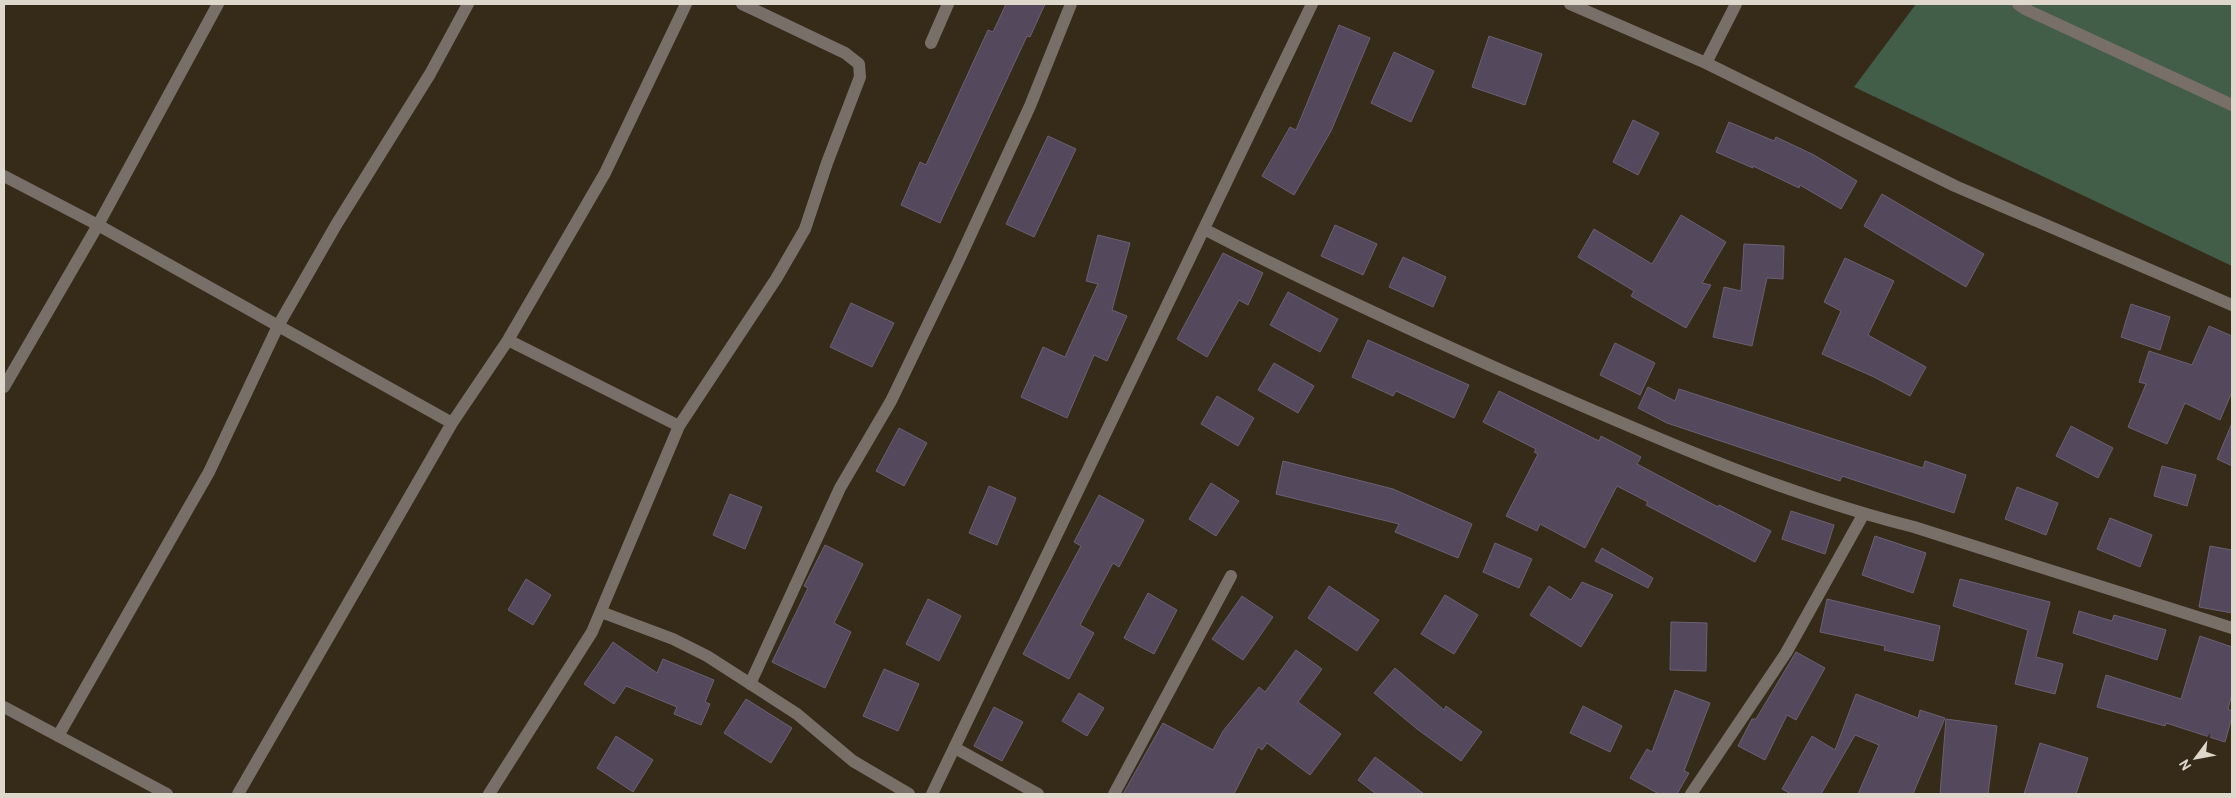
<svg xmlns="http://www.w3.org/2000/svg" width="2236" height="798" font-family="Overpass,sans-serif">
  <rect width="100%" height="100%" fill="#362a19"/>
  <path fill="#425d48" d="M 1916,4 L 2232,4 L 2232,266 L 1854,87 Z"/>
  <path fill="#54495c" stroke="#6b6074" d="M 1006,4 L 1045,4 L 1030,37 L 1027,36 L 940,223 L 901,205 L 920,162 L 926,165 L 988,30 L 993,32 Z
    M 1339,25 L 1370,38 L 1331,131 L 1294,195 L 1262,176 L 1290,127 L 1296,130 Z
    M 1489,36 L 1542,54 L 1525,105 L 1472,87 Z
    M 1394,52 L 1434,71 L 1411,122 L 1371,103 Z
    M 1633,120 L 1659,133 L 1638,175 L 1613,162 Z
    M 1729,122 L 1774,141 L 1776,137 L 1814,155 L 1857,181 L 1841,209 L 1800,185 L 1799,188 L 1753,166 L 1753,168 L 1716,152 Z
    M 1048,136 L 1076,149 L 1034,237 L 1006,224 Z
    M 1882,194 L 1984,254 L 1966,287 L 1864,226 Z
    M 1681,215 L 1726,242 L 1702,283 L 1711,285 L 1686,328 L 1631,296 L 1634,291 L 1578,257 L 1594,229 L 1652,264 Z
    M 1335,225 L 1377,244 L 1363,275 L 1321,256 Z
    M 1098,235 L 1130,243 L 1112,310 L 1127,316 L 1107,361 L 1094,355 L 1067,418 L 1021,397 L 1043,347 L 1065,357 L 1098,284 L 1086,281 Z
    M 1744,244 L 1784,246 L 1783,279 L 1767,278 L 1752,346 L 1713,337 L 1724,287 L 1741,291 Z
    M 1223,253 L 1263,273 L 1248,305 L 1239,300 L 1207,357 L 1177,339 Z
    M 1403,257 L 1446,277 L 1433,307 L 1389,287 Z
    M 1845,258 L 1894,281 L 1868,335 L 1926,367 L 1910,396 L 1874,377 L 1822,354 L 1841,311 L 1824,302 Z
    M 1288,292 L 1338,319 L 1320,352 L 1270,325 Z
    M 851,303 L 894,323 L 872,367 L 830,347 Z
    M 2131,304 L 2170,317 L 2160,350 L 2121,337 Z
    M 2209,326 L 2232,336 L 2232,392 L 2220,420 L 2185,403 L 2167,444 L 2128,427 L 2146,384 L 2139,382 L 2149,351 L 2192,365 Z
    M 1368,340 L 1469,385 L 1454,418 L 1396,391 L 1393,396 L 1352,377 Z
    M 1615,343 L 1655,363 L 1640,395 L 1600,375 Z
    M 1274,363 L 1314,386 L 1298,413 L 1258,390 Z
    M 1648,387 L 1675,401 L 1679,389 L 1923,468 L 1925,461 L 1966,475 L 1954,513 L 1842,476 L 1840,481 L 1667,423 L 1638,408 Z
    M 1499,391 L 1599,441 L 1601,436 L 1641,457 L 1637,464 L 1718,507 L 1719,505 L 1771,531 L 1755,562 L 1646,505 L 1648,502 L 1617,486 L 1585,548 L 1540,524 L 1537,531 L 1506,516 L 1538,454 L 1534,452 L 1536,449 L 1483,422 Z
    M 1217,396 L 1254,418 L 1238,446 L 1201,424 Z
    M 2232,423 L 2232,466 L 2217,459 Z
    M 2071,426 L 2113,448 L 2098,478 L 2056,456 Z
    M 899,428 L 927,443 L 904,486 L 876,471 Z
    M 1283,461 L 1393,489 L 1472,524 L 1458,558 L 1395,532 L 1399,524 L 1276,494 Z
    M 2162,466 L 2196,475 L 2187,506 L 2154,496 Z
    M 1211,483 L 1239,501 L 1216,536 L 1189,519 Z
    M 989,486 L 1016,498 L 997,545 L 969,533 Z
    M 2017,487 L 2058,503 L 2046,535 L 2005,519 Z
    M 730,494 L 762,507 L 745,549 L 713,535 Z
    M 1099,495 L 1144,520 L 1119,567 L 1113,563 L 1080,625 L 1094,633 L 1069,679 L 1023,654 L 1081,546 L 1074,542 Z
    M 1791,511 L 1834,525 L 1825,554 L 1782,539 Z
    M 2110,518 L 2152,535 L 2140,567 L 2097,549 Z
    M 1875,536 L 1926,553 L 1913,593 L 1862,575 Z
    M 1495,543 L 1532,559 L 1519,588 L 1483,572 Z
    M 825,545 L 863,564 L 834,623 L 851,632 L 825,688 L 772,662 L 808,588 L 804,586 Z
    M 2210,546 L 2232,550 L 2232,613 L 2199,607 Z
    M 1602,548 L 1653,578 L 1648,588 L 1595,561 Z
    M 526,579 L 551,595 L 533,625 L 508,610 Z
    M 1960,579 L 2050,602 L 2036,657 L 2063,664 L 2055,694 L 2015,684 L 2028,630 L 1953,606 Z
    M 1582,582 L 1613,595 L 1581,647 L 1530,615 L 1549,586 L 1571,600 Z
    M 1329,586 L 1379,620 L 1357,651 L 1308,618 Z
    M 1148,593 L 1177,610 L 1154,654 L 1124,638 Z
    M 1445,595 L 1478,615 L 1454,654 L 1421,634 Z
    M 1242,596 L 1273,617 L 1243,660 L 1212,639 Z
    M 928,599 L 961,616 L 939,661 L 906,644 Z
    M 1827,599 L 1940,626 L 1933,661 L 1884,650 L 1885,646 L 1820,632 Z
    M 2079,611 L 2112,621 L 2114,615 L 2166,630 L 2157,660 L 2073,633 Z
    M 1671,622 L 1707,623 L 1706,671 L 1670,670 Z
    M 2200,636 L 2232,647 L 2232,694 L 2228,709 L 2232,711 L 2232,717 L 2225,742 L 2166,723 L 2165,726 L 2097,707 L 2106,675 L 2181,699 Z
    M 613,642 L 657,673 L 663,659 L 714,680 L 705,702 L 710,704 L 701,725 L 674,714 L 677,707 L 626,686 L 614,704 L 584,684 Z
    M 1296,650 L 1322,669 L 1298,702 L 1341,734 L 1310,775 L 1267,743 L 1262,750 L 1258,747 L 1234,794 L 1123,794 L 1163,723 L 1213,750 L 1223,731 L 1259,687 L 1265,692 Z
    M 1796,652 L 1825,668 L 1796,720 L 1787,715 L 1765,760 L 1738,746 L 1752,719 L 1756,719 Z
    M 1395,668 L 1444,710 L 1446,706 L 1482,732 L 1461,761 L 1417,729 L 1374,693 Z
    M 884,669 L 919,684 L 898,731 L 863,716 Z
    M 1675,690 L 1710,703 L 1684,771 L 1689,773 L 1677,794 L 1659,794 L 1630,778 L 1647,749 L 1652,752 Z
    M 1079,693 L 1104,708 L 1087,736 L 1062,721 Z
    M 1856,694 L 1918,718 L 1920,710 L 1945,718 L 1913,794 L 1858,794 L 1879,745 L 1855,735 L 1821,794 L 1791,794 L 1782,789 L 1812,736 L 1835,750 Z
    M 746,699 L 792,728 L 771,763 L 724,733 Z
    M 1583,706 L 1622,726 L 1610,752 L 1570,733 Z
    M 994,707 L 1023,722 L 1002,761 L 974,746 Z
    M 1946,719 L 1997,726 L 1988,794 L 1940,794 Z
    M 616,736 L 653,760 L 633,792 L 597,768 Z
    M 2040,743 L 2088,758 L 2076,794 L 2024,794 Z
    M 1375,757 L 1424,794 L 1376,794 L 1358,780 Z"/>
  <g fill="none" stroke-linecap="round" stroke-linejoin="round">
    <path stroke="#796f69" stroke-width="12" d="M 1570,4 L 1706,63 L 1955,186 L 2232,305
      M 2018,4 L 2025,9 L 2232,105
      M 931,43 L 948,4
      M 1706,63 L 1736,4
      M 4,176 L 98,225 L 452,423
      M 1204,229 C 1319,289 1436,342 1555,394 C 1672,445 1790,496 1914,527 L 2232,628
      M 508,340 L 679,426
      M 4,387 L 98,225 L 218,4
      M 601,612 L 673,639 L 707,656 L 797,714 L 853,761 L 909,794
      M 750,684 L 840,488 L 891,401 L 958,262 L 1030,106 L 1071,4
      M 4,707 L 167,794
      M 58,736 L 209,472 L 278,326 L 336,225 L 430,74 L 468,4
      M 955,748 L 1038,794
      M 238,794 L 452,423 L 508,340 L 605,173 L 686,4
      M 489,794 L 592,632 L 679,426 L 776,279 L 805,229 L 827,163 L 860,77 L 859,64 L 845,53 L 742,4
      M 932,794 L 1312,4
      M 1114,794 L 1231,576
      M 1691,794 L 1786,653 L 1863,515"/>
  </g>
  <rect width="2236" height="798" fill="none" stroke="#ded7cc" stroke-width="10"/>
  <g transform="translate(2196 758) rotate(238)" stroke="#362a19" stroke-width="4" paint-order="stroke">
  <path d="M0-4L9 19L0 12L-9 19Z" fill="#ded7cc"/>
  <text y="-8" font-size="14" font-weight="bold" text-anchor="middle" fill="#ded7cc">N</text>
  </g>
</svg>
